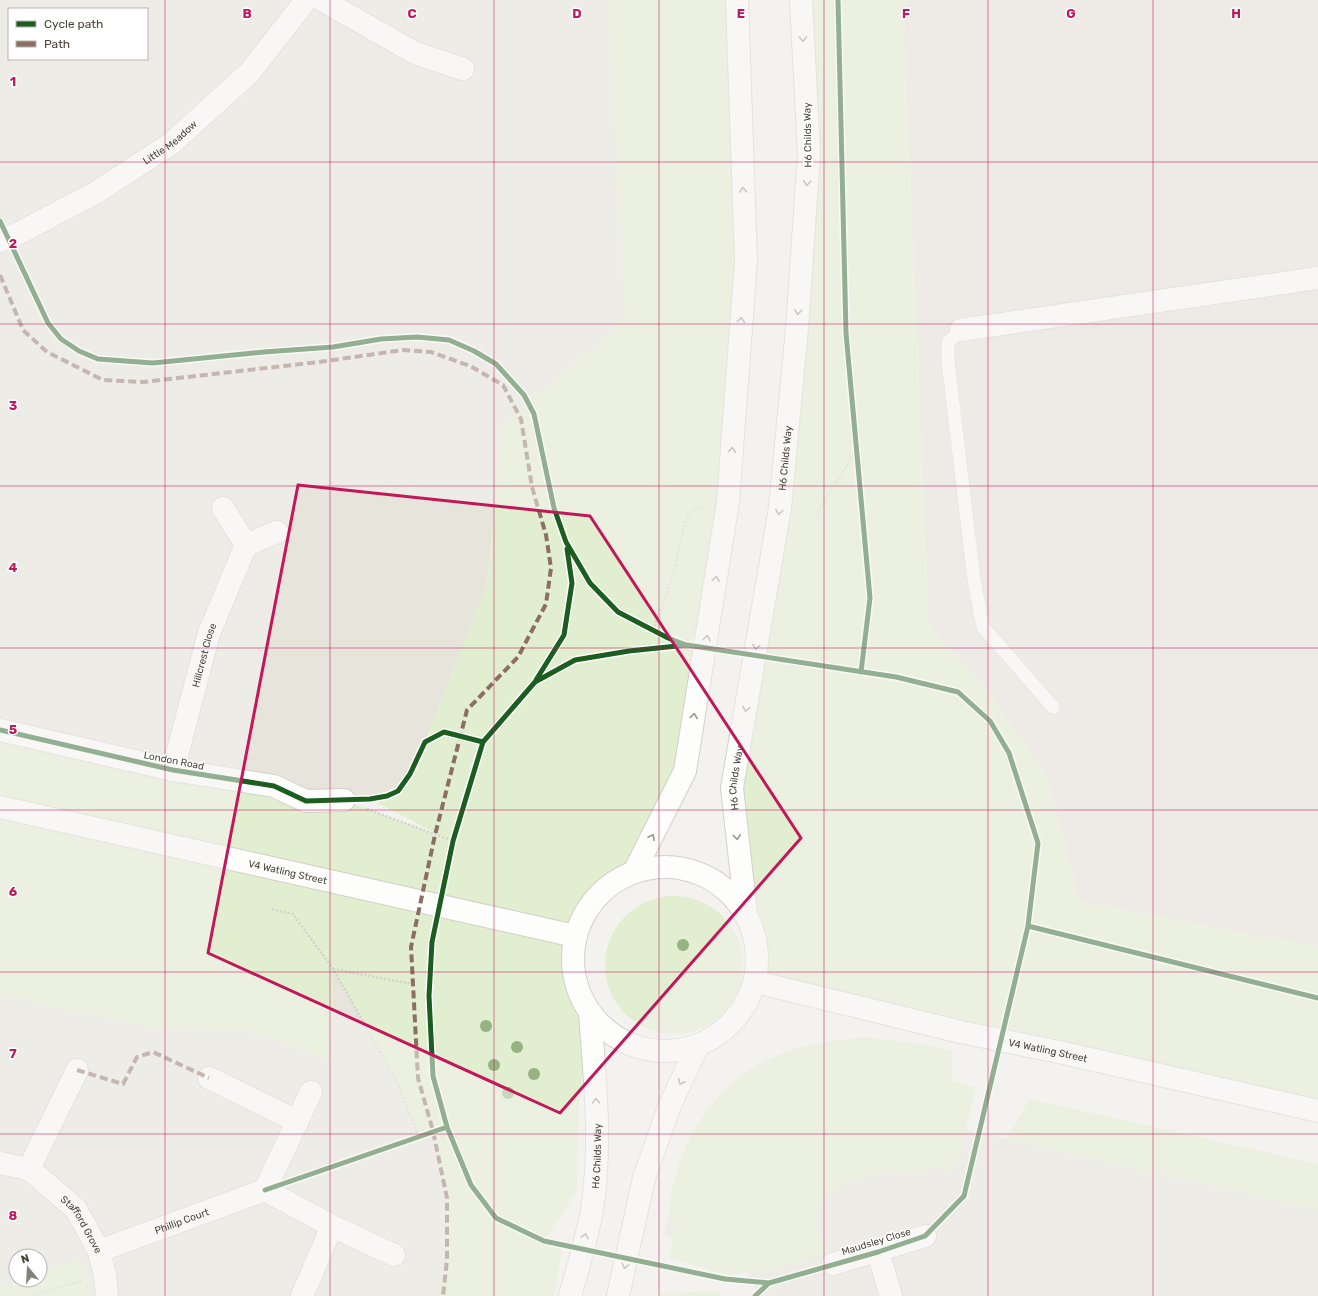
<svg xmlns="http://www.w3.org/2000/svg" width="1318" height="1296" font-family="Rubik,sans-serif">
  <rect width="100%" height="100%" fill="#f4f2ee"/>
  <path fill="#e7e4dc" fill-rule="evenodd" d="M 0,0 L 609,0 L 626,319 L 502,429 L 487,585 L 425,742 L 410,774 L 398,791 L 387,796 L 370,799 L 306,801 L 0,730 ZM 9,9 L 147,9 L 147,59 L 9,59 Z
    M 333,969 L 395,1078 L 419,1136 L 433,1131 L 447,1198 L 447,1260 L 443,1296 L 0,1296 L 0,995 L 149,1027 L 259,1033 L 332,1062 ZM 16,1256 L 40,1256 L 40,1280 L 16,1280 Z
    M 941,1124 L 1318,1210 L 1318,1296 L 759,1296 L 742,1265 L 663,1235 L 687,1169 Z"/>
  <path fill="#e6e2de" d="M 909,0 L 1318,0 L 1318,947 L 1079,901 L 1047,777 L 989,693 L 929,626 L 904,27 Z"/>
  <path fill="#e1eecf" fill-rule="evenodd" d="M 609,0 L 737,0 L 746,261 L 710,617 L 687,645 L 703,659 L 685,771 L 634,872 L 613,883 L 588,908 L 575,936 L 572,957 L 578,992 L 590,1014 L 579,1102 L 577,1191 L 544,1241 L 562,1251 L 554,1296 L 443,1296 L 447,1260 L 447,1198 L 433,1132 L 419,1136 L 395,1078 L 333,970 L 332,1062 L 259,1033 L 149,1027 L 0,995 L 0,730 L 344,800 L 449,840 L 370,799 L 387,796 L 398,791 L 410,774 L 425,742 L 487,585 L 502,429 L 626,319 ZM 671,647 L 590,658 L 590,657 L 629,651 Z
    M 800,0 L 909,0 L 904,27 L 929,626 L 989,693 L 1047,777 L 1079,901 L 1318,947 L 1318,1111 L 756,982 L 758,961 L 756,940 L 746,913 L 732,788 L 797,328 Z
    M605 965a69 69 0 1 1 138 0a69 69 0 1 1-138 0Z
    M 866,1037 L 924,1044 L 952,1051 L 952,1081 L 976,1087 L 960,1153 L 950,1173 L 934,1167 L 918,1174 L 892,1170 L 872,1176 L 851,1179 L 829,1194 L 812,1220 L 820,1237 L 830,1252 L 766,1270 L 726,1275 L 669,1257 L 676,1227 C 674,1224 671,1220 670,1216 C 668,1204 674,1180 678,1168 C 691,1123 727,1077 771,1058 C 800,1044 834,1040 866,1037 Z
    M 1030,1099 L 1318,1164 L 1318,1210 L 1006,1139 Z
    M 80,1258 L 90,1296 L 0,1296 L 0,1275 L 5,1287 L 23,1280 L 40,1280 L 40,1273 Z
    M 721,1291 L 721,1296 L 658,1296 L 659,1293 Z"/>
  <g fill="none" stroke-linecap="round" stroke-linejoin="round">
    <g stroke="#d2d0cb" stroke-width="14">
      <path id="service" d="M 961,330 L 948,342 L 948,361 L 974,580 L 983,627 L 1053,707"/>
    </g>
    <g stroke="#d2d0cb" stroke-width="24">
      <g id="minor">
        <path d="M 322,0 L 415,53 L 463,69"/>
        <path id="s1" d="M 0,241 L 19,233 L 97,192 L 172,143 L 250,72 L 306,0"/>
        <path d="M 961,330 L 1318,278"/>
        <path d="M 223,508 L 246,545"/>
        <path d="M 246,545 L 277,532"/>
        <path d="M 0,730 L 173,770 L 274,786 L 306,801 L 344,800"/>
        <path id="s2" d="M 173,770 L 209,633 L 246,545"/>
        <path d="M 209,1078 L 297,1121"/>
        <path id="s3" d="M 0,1163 L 29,1169 L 76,1209 L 99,1251 L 105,1275 L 107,1296"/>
        <path d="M 29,1169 L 77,1070"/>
        <path d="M 265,1190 L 332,1226 L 394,1255"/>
        <path id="s4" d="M 99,1251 L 265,1190 L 311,1092"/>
        <path d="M 878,1252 L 891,1296"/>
        <path d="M 833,1264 L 925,1236"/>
        <path d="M 302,1296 L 332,1226"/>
      </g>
    </g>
    <g stroke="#d2d0cb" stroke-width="24">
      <g id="tertiary">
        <path id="s5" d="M 0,807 L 575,936"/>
        <circle cx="665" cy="959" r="92"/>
        <path d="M 634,872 L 685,771 L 728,502 L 746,261 L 737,0"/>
        <path id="s6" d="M 746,913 L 732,788 L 780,508 L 797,328 L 809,154 L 801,0"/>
        <path id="s7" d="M 756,982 L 961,1032 L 1059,1052 L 1318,1111"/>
        <path id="s8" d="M 570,1296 C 578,1268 587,1238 592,1210 C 602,1145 595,1079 590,1014"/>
        <path d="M 618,1296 L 644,1178 L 670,1105 L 697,1047"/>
      </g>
    </g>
    <path stroke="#d3d2cc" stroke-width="2.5" stroke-dasharray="2 2" stroke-linecap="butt" d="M 817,513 L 855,452
      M 653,630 C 661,609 670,588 675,565 C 680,546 681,529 690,512 L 704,507
      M 367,809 L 453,841
      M 272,909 L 293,914 L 333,969 L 395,1078 L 419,1136
      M 333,969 L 412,984
      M 34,1296 L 45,1291 L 82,1281"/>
    <use href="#service" stroke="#fdfdfc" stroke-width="13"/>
    <use href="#minor" stroke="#fdfdfc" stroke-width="22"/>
    <use href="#tertiary" stroke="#fdfdfc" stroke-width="22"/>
    <path stroke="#8d6e63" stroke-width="4" stroke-dasharray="8 4" stroke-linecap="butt" d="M 0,275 L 23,330 L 47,352 L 103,380 L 143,382 L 319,362 L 403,350 L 431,352 L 470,366 L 503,385 L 521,419 L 532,487 L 546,535 L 551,568 L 546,604 L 518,657 L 467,710 L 435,835 L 411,947 L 418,1078 L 433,1131 L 447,1198 L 447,1260 L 443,1296
      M 77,1070 L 123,1084 L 137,1057 L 153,1052 L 209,1078"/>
    <g stroke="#fff" stroke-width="8">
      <path id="cycleway" d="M 838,0 L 846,333 L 870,598 L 861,672
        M 0,221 L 48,323 L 61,339 L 79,351 L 98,359 L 153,363 L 264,352 L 333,347 L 381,339 L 417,337 L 449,340 L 474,351 L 496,364 L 524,395 L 534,414 L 554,508 L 566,542 L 590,583 L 618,612 L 668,638 L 686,645
        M 536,680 L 564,635 L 572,583 L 567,549
        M 0,730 L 173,770 L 274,786 L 306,801 L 370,799 L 387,796 L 398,791 L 410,774 L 425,742 L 444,732 L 483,742
        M 1028,926 L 1318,998
        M 265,1190 L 447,1127
        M 755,1296 L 769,1283 L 878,1252 L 925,1236 L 964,1196 L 1028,926 L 1038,843 L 1009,753 L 990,721 L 958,692 L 896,677 L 687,645 L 629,651 L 575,660 L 535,682 L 483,742 L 453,841 L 432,942 L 429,996 L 433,1076 L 447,1127 L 471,1185 L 496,1218 L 544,1241 L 725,1279 L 769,1283"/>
    </g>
    <use href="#cycleway" stroke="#1b5e20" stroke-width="5"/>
  </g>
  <g fill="#96b382">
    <circle cx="683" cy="945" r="6"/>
    <circle cx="486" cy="1026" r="6"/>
    <circle cx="517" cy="1047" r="6"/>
    <circle cx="494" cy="1065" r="6"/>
    <circle cx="534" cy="1074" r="6"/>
    <circle cx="508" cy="1093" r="6"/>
  </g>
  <defs><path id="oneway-chevron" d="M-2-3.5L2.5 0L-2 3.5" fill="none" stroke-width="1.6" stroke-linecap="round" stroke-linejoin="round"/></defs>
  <g stroke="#9b9791">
    <use href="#oneway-chevron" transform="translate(803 39) rotate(87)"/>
    <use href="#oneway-chevron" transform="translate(807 183) rotate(94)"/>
    <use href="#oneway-chevron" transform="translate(743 190) rotate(-92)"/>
    <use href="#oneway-chevron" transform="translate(798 312) rotate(94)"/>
    <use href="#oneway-chevron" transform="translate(741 320) rotate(-86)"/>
    <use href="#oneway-chevron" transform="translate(732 450) rotate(-86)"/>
    <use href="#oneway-chevron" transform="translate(779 512) rotate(99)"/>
    <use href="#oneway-chevron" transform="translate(716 579) rotate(-82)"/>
    <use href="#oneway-chevron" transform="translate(707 638) rotate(-80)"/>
    <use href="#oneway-chevron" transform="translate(756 647) rotate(100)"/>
    <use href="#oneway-chevron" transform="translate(746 709) rotate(100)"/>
    <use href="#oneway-chevron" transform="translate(694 716) rotate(-81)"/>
    <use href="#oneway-chevron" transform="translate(652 837) rotate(-63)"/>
    <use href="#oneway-chevron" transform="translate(737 837) rotate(84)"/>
    <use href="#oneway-chevron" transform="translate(681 1082) rotate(115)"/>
    <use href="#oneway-chevron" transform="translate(596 1101) rotate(-92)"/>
    <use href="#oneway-chevron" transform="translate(585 1236) rotate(-76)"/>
    <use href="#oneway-chevron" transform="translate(625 1266) rotate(103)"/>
  </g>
  <path d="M0 0H1318V1296H0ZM 298,485 L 590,516 L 801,838 L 560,1113 L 208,953 Z" fill="#f4f2ee" fill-opacity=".55" fill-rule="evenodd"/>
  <path fill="none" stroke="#c2185b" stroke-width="3" stroke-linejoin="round" d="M 298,485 L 590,516 L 801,838 L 560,1113 L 208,953 Z"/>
  <path fill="none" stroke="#c2185b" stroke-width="1" stroke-opacity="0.55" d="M 165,0 L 165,1296M 330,0 L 330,1296M 494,0 L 494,1296M 659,0 L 659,1296M 824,0 L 824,1296M 988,0 L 988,1296M 1153,0 L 1153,1296M 0,162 L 1318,162M 0,324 L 1318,324M 0,486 L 1318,486M 0,648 L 1318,648M 0,810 L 1318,810M 0,972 L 1318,972M 0,1134 L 1318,1134"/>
  <g text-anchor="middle" stroke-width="3" stroke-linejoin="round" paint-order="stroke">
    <g font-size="10" fill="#4b4439" stroke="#fff">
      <text transform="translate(807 135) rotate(-91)" y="4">H6 Childs Way</text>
      <text dy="4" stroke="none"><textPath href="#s1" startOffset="197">Little Meadow</textPath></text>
      <text dy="4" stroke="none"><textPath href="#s6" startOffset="460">H6 Childs Way</textPath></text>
      <text dy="4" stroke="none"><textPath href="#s2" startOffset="119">Hillcrest Close</textPath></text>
      <text transform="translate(174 760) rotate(11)" y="4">London Road</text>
      <text dy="4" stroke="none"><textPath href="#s6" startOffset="136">H6 Childs Way</textPath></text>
      <text dy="4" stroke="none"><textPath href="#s5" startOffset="295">V4 Watling Street</textPath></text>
      <text dy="4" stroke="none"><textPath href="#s7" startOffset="300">V4 Watling Street</textPath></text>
      <text dy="4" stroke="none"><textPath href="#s8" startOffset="143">H6 Childs Way</textPath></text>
      <text dy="4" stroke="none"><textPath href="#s4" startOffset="88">Phillip Court</textPath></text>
      <text dy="4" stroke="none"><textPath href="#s3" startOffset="107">Stafford Grove</textPath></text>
      <text transform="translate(876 1241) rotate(-17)" y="4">Maudsley Close</text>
    </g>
  </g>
  <g font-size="13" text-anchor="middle" font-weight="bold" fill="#c2185b" stroke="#fff" stroke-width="3" stroke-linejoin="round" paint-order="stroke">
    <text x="247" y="18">B</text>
    <text x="412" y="18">C</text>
    <text x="577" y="18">D</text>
    <text x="741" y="18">E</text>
    <text x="906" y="18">F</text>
    <text x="1071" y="18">G</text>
    <text x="1236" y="18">H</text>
    <text x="13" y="86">1</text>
    <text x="13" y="248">2</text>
    <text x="13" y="410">3</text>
    <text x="13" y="572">4</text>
    <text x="13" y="734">5</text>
    <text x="13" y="896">6</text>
    <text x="13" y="1058">7</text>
    <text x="13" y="1220">8</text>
  </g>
  <rect x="8" y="8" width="140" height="52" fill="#ffffff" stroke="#b7b4b0"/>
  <rect x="16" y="21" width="20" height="6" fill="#1b5e20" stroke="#b7b4b0"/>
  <text x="44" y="28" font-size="12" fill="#4b4439">Cycle path</text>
  <rect x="16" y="41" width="20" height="6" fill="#8d6e63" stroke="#b7b4b0"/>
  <text x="44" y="48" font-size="12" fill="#4b4439">Path</text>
  <g transform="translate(28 1268) rotate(342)"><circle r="19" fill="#ffffff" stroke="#b7b4b0"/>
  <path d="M0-3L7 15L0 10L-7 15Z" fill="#868178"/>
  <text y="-6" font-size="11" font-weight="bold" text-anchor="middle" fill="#4b4439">N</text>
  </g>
</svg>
